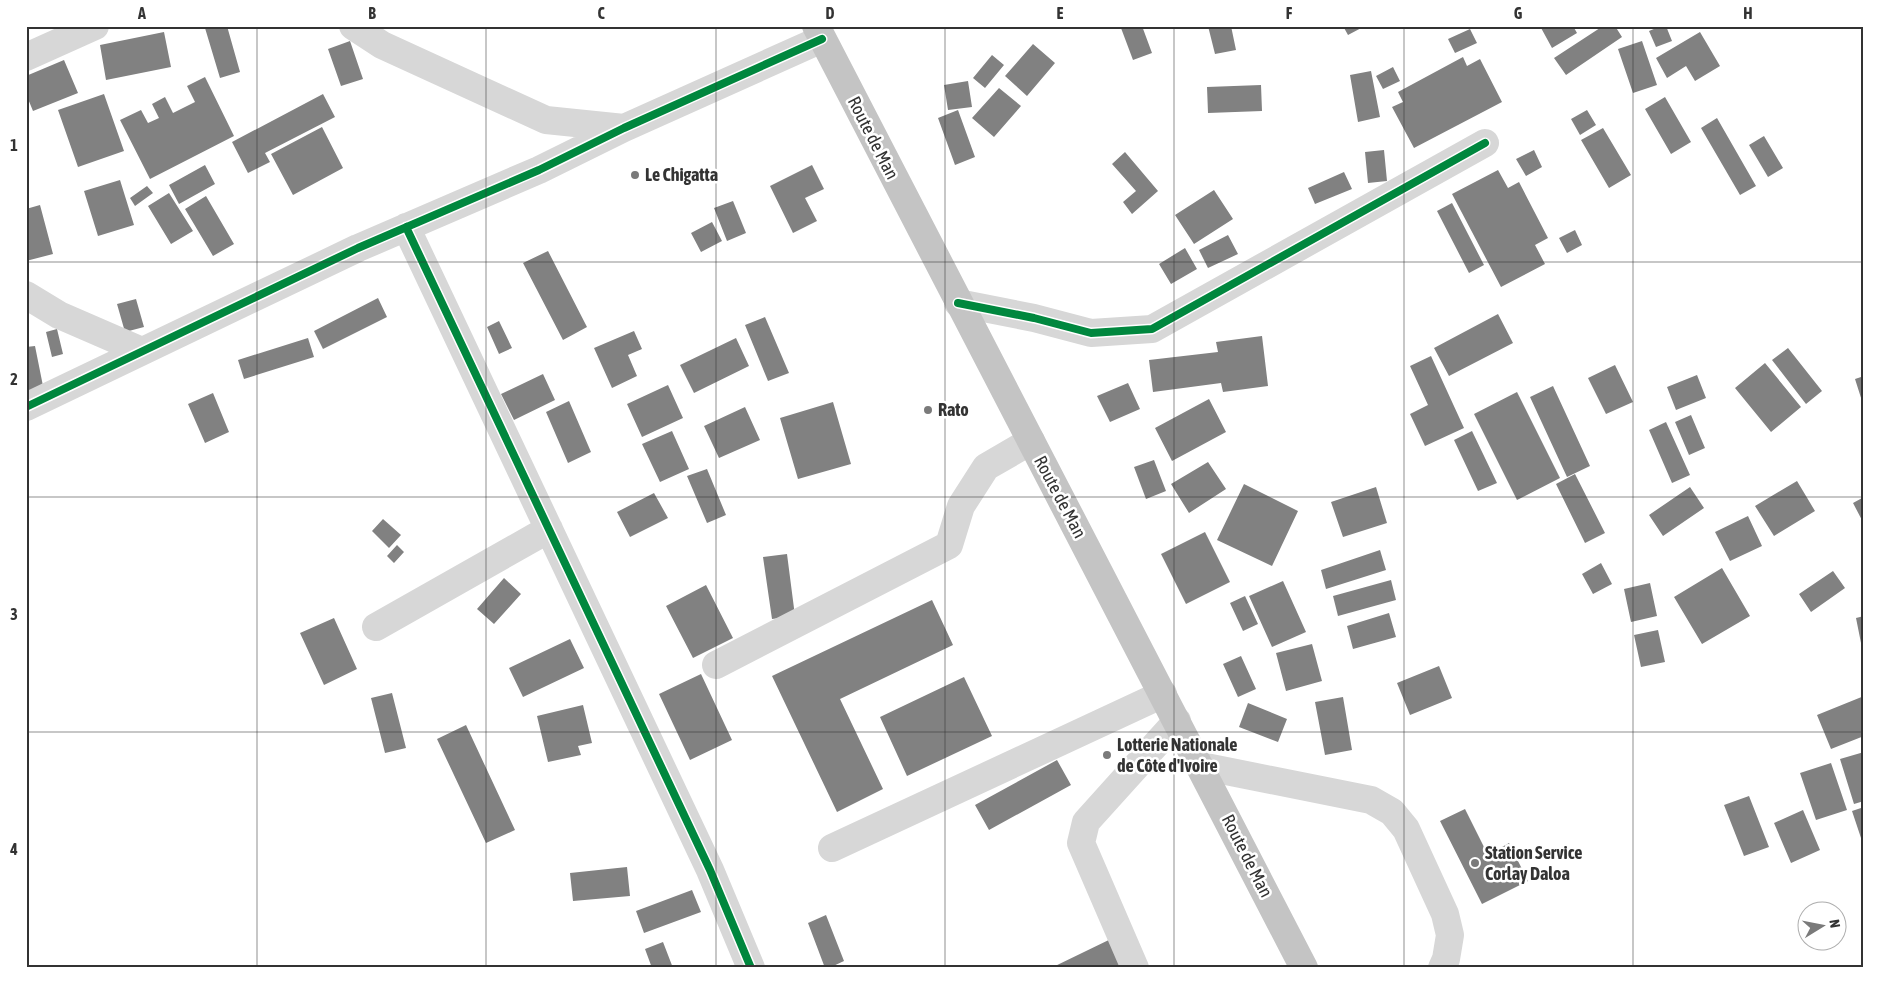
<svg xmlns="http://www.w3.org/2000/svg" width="1890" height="994" font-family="'Asap Condensed',sans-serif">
  <rect width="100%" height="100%" fill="#fff"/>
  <path fill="#818181" d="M 212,26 L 227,26 L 240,72 L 220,78 L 205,28 Z
    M 1124,26 L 1142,26 L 1152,53 L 1133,60 L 1121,28 Z
    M 1208,26 L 1231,26 L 1236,50 L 1215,54 Z
    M 1343,26 L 1365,26 L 1348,35 Z
    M 1540,26 L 1573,26 L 1577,33 L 1552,48 Z
    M 1603,26 L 1615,26 L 1622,37 L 1566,75 L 1554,58 Z
    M 1661,26 L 1666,26 L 1672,41 L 1656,47 L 1649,31 Z
    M 1470,29 L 1477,43 L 1455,53 L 1448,39 Z
    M 164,32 L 171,67 L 106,80 L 100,45 Z
    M 1700,32 L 1720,66 L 1695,81 L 1686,66 L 1667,78 L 1656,58 Z
    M 350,41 L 363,79 L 341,86 L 328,49 Z
    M 1642,41 L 1657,85 L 1633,93 L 1618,49 Z
    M 1033,44 L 1055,63 L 1027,96 L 1005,76 Z
    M 992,55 L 1004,65 L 985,88 L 973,78 Z
    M 1463,57 L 1467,66 L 1480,59 L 1502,102 L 1414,148 L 1392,107 L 1403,102 L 1398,92 Z
    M 64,60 L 78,93 L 33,111 L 26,94 L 26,76 Z
    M 1393,67 L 1400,81 L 1383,89 L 1376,76 Z
    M 1371,71 L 1380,117 L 1358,122 L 1350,75 Z
    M 205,77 L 234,136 L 150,179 L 120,120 L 141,110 L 148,123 L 159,118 L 152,104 L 165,97 L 173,113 L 195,102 L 187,86 Z
    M 968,81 L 972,107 L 948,110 L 944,85 Z
    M 1261,85 L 1262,111 L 1208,113 L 1207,87 Z
    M 999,88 L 1021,106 L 994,137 L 972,118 Z
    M 104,94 L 124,151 L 78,167 L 58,110 Z
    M 323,94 L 335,117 L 265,153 L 270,162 L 248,173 L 232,142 Z
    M 1665,97 L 1691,142 L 1671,154 L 1645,109 Z
    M 958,110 L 975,157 L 955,165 L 938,118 Z
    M 1587,110 L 1596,125 L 1580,135 L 1571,119 Z
    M 1717,118 L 1756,186 L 1740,195 L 1701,128 Z
    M 322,127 L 343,168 L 293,195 L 271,154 Z
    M 1603,128 L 1631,175 L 1609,188 L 1581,140 Z
    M 1764,136 L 1783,168 L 1768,177 L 1749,145 Z
    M 1384,150 L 1387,181 L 1368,183 L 1365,152 Z
    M 1534,150 L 1542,167 L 1526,176 L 1516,159 Z
    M 1125,152 L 1158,191 L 1132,214 L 1123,202 L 1136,191 L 1112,164 Z
    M 205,165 L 215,184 L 179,204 L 169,185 Z
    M 812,165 L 824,189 L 805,198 L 817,221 L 793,233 L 770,186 Z
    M 1498,170 L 1508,188 L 1519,182 L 1548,238 L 1535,245 L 1545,264 L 1501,287 L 1452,194 Z
    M 1344,172 L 1352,189 L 1315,204 L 1308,188 Z
    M 120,180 L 134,225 L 98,236 L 84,191 Z
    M 147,186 L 153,193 L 135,206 L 130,198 Z
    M 1214,190 L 1233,219 L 1194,244 L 1175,215 Z
    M 169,193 L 193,231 L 171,244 L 148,206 Z
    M 206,196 L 234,244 L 213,256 L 185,209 Z
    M 733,201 L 746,233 L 727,241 L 714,208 Z
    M 1452,203 L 1484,265 L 1469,273 L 1437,211 Z
    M 40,205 L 53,254 L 26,261 L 26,209 Z
    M 712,222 L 722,241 L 701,252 L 691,233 Z
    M 1575,230 L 1582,245 L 1567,253 L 1559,238 Z
    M 1228,235 L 1238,254 L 1208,268 L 1199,250 Z
    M 1185,248 L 1197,269 L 1171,284 L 1159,264 Z
    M 548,251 L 587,327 L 563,340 L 523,263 Z
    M 378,298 L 387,317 L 323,349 L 314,331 Z
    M 136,299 L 144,327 L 125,332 L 117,304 Z
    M 1498,314 L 1513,343 L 1449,376 L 1434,348 Z
    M 765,317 L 789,373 L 768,381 L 745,325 Z
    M 499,321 L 512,348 L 499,354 L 487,327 Z
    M 57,329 L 63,354 L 52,357 L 46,332 Z
    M 634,331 L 642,349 L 628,355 L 637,376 L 612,388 L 594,348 Z
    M 1262,336 L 1268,386 L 1223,392 L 1221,383 L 1153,392 L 1149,360 L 1218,352 L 1216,342 Z
    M 308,338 L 314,357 L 244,379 L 238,360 Z
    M 736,338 L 749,366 L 694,393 L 680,365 Z
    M 35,346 L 44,391 L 26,394 L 26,347 Z
    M 1788,348 L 1822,391 L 1806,404 L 1772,360 Z
    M 1431,356 L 1464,428 L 1425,446 L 1410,414 L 1428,405 L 1410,366 Z
    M 1765,363 L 1801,407 L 1771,432 L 1735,388 Z
    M 1615,365 L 1633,402 L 1606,414 L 1588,378 Z
    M 543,374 L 555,400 L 514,420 L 501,394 Z
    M 1697,375 L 1706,398 L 1676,410 L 1667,387 Z
    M 1864,376 L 1864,400 L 1862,401 L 1855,379 Z
    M 1128,383 L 1140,409 L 1110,422 L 1097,396 Z
    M 668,385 L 683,418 L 642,437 L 627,404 Z
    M 1553,386 L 1590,466 L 1567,477 L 1530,397 Z
    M 1517,392 L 1560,478 L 1517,500 L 1474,414 Z
    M 213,393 L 229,432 L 205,443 L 188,404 Z
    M 1209,399 L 1226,432 L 1172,461 L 1155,428 Z
    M 569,401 L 591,452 L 568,463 L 546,412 Z
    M 833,402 L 851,464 L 798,479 L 780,418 Z
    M 745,407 L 760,440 L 719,458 L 704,426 Z
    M 1691,415 L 1705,448 L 1689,455 L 1675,422 Z
    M 1666,422 L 1690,475 L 1672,483 L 1649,430 Z
    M 672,431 L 689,469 L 660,482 L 642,444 Z
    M 1472,431 L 1497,483 L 1478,491 L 1454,440 Z
    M 1154,460 L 1166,491 L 1146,499 L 1134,467 Z
    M 1208,462 L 1226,489 L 1189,513 L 1171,484 Z
    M 707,469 L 726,515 L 707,523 L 687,476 Z
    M 1575,474 L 1605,533 L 1585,543 L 1556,484 Z
    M 1797,481 L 1815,511 L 1774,536 L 1755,506 Z
    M 1244,484 L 1298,511 L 1272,566 L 1217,540 Z
    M 1376,487 L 1387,523 L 1343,537 L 1331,502 Z
    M 1690,487 L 1704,508 L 1663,536 L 1649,515 Z
    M 654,493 L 668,518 L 630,537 L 617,512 Z
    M 1864,497 L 1864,524 L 1853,503 Z
    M 1748,516 L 1762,546 L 1730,561 L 1715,532 Z
    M 383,519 L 401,535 L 389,548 L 372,531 Z
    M 1205,532 L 1230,582 L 1186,604 L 1161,554 Z
    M 397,545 L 404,552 L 394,563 L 387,556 Z
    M 1380,550 L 1386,570 L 1326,589 L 1321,570 Z
    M 787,554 L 795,616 L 772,619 L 763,557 Z
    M 1601,563 L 1612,584 L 1593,594 L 1582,574 Z
    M 1722,568 L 1750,616 L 1702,644 L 1674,597 Z
    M 1833,571 L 1845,588 L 1811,612 L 1799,594 Z
    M 504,578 L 521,594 L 494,624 L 477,609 Z
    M 1391,580 L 1396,600 L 1338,616 L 1333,596 Z
    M 1283,581 L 1306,632 L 1272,647 L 1249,596 Z
    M 1650,583 L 1657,616 L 1631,622 L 1624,589 Z
    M 706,585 L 733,638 L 693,658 L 666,606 Z
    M 1245,596 L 1258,624 L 1243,631 L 1230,603 Z
    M 932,600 L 953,645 L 840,699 L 883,789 L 837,812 L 772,676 Z
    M 1389,613 L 1396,637 L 1353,649 L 1347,626 Z
    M 1864,616 L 1864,653 L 1863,653 L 1856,618 Z
    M 334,618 L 357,669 L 324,685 L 300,633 Z
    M 1658,630 L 1665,662 L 1641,667 L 1634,635 Z
    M 570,639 L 584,668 L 523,697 L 509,668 Z
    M 1312,644 L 1322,681 L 1286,691 L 1276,653 Z
    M 1241,656 L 1256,689 L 1238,697 L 1223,664 Z
    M 1439,666 L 1452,698 L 1410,715 L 1397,683 Z
    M 701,674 L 732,740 L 690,760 L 659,694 Z
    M 964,677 L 992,736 L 907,776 L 880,717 Z
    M 392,693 L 406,748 L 385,753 L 371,698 Z
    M 1864,696 L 1864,736 L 1831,749 L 1817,715 Z
    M 1343,697 L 1352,750 L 1325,755 L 1315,702 Z
    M 1248,703 L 1287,719 L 1278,742 L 1239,727 Z
    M 583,705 L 592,743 L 578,746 L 581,755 L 548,762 L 537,716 Z
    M 466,725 L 515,830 L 486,843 L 437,739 Z
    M 1864,752 L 1864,801 L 1854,804 L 1840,759 Z
    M 1057,760 L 1071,785 L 989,830 L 975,805 Z
    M 1831,763 L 1847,810 L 1816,820 L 1800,773 Z
    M 1749,796 L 1769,847 L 1744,856 L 1724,805 Z
    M 1864,807 L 1864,840 L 1862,841 L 1852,811 Z
    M 1465,809 L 1488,855 L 1509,843 L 1528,881 L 1482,904 L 1440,821 Z
    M 1803,810 L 1820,850 L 1791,863 L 1774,823 Z
    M 627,867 L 630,896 L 573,901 L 570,873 Z
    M 692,890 L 701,912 L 644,933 L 636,911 Z
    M 826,915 L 844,961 L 829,968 L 825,968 L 808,923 Z
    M 1117,936 L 1121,968 L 1051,968 Z
    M 663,942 L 673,968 L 652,968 L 645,949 Z"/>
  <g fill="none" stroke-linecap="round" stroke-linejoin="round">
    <path stroke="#d7d7d7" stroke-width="28" d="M 353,26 L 382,45 L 546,120 L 624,128
      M 26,57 L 95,26
      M 406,227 L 710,870 L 751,968
      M 26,295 L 59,315 L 142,351
      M 958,303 L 1034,318 L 1091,333 L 1152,329 L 1485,143
      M 26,407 L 358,248 L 539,170 L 624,128 L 822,39
      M 376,627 L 549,529
      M 716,665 L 949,545 L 961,506 L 986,467 L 1031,441
      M 1201,766 L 1371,800 L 1392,812 L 1406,829 L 1445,914 L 1450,935 L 1446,959 L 1442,968
      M 832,848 L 1163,694
      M 1135,968 L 1081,843 L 1086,822 L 1177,721"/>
    <path stroke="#c4c4c4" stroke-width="28" d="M 816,26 L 1304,968"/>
    <g stroke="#fff" stroke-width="11">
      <path id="cycleway" d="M 406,227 L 710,870 L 751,968
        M 958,303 L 1034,318 L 1091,333 L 1152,329 L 1485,143
        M 26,407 L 358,248 L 539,170 L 624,128 L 822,39"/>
    </g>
    <use href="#cycleway" stroke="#00873e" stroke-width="8"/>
  </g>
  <path fill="none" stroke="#333" stroke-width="1" stroke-opacity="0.55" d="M 257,26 L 257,968M 486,26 L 486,968M 716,26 L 716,968M 945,26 L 945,968M 1174,26 L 1174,968M 1404,26 L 1404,968M 1633,26 L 1633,968M 26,262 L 1864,262M 26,497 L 1864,497M 26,732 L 1864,732"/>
  <g fill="#7a7a7a" stroke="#fff" stroke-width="2">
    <circle cx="635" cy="175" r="5"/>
    <circle cx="928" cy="410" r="5"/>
    <circle cx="1107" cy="755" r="5"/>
    <circle cx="1475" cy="863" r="5"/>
  </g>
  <g text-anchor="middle" stroke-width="5" stroke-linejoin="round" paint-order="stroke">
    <g font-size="18" fill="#333" stroke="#fff">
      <text transform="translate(873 138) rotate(63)" y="6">Route de Man</text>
      <text transform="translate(1060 497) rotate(62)" y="6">Route de Man</text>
      <text transform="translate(1247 856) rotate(63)" y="6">Route de Man</text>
    </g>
    <g font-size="18" font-weight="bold" fill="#333" stroke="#fff" text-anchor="start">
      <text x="645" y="181">Le Chigatta</text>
      <text x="938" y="416">Rato</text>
      <text x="1117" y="751">Lotterie Nationale<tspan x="1117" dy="21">de Côte d'Ivoire</tspan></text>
      <text x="1485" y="859">Station Service<tspan x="1485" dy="21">Corlay Daloa</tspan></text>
    </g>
  </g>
  <rect width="1890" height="994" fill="none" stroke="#ffffff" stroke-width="55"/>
  <g transform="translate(1822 926) rotate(80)"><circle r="24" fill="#ffffff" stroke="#adadad"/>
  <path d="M0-4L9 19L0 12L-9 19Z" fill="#7a7a7a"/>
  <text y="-8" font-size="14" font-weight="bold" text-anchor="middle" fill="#333333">N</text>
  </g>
  <rect x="28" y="28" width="1834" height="938" fill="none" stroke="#333" stroke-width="2"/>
  <g font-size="16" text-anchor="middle" font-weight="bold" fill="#333">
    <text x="142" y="19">A</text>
    <text x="372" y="19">B</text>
    <text x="601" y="19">C</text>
    <text x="830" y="19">D</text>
    <text x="1060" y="19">E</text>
    <text x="1289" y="19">F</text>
    <text x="1518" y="19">G</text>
    <text x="1748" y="19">H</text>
    <text x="14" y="151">1</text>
    <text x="14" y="385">2</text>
    <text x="14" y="620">3</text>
    <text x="14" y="855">4</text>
  </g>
</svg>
